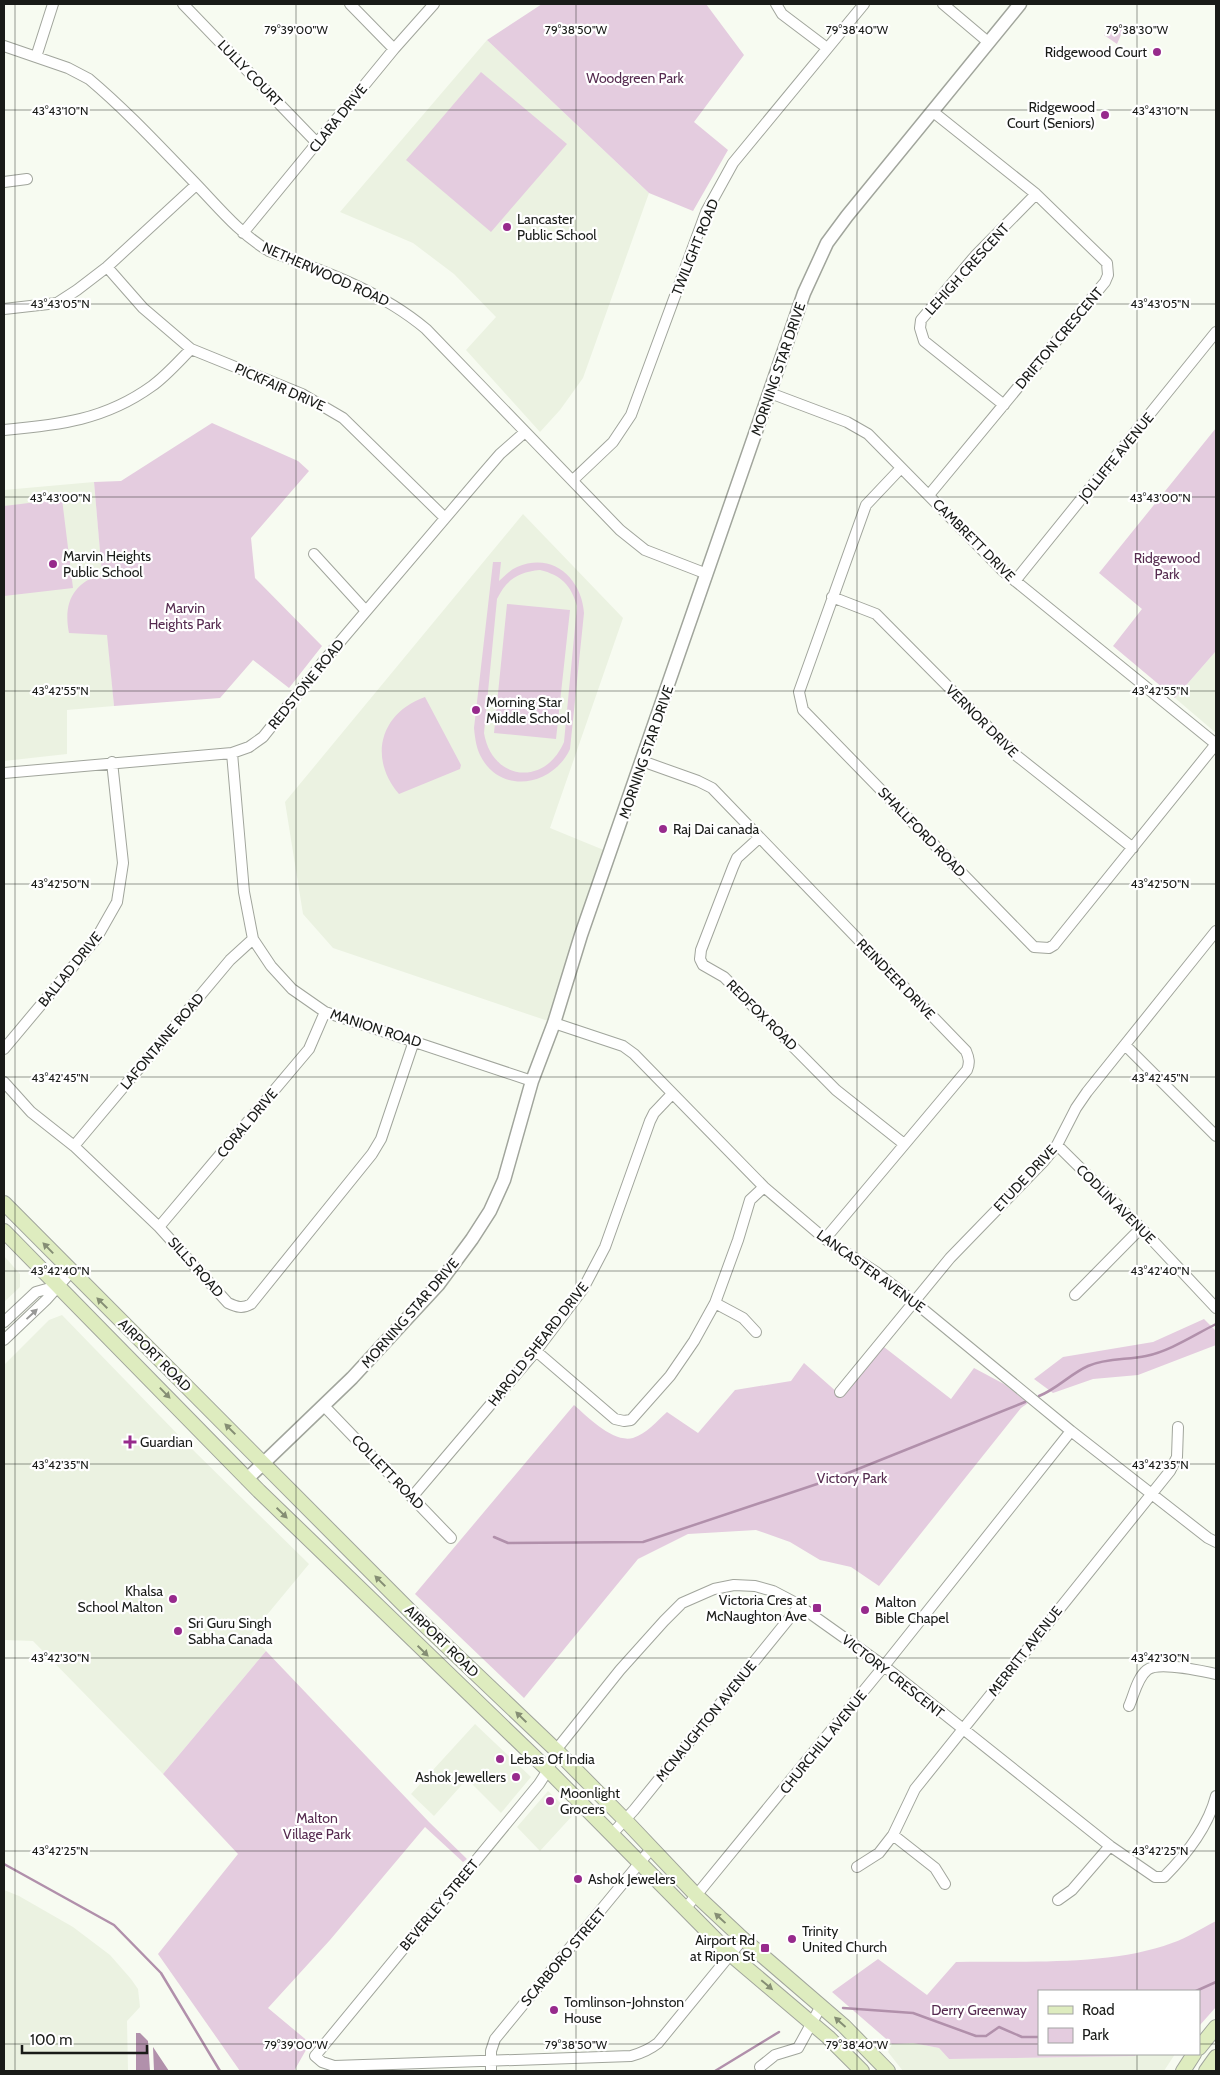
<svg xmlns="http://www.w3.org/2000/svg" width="1220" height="2075" font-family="Cabin,sans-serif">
  <rect width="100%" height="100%" fill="#f7fbf1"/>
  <path fill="#ebf2e1" d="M 487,40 L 649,193 L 583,378 L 560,410 L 540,432 L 466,350 L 496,317 L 454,274 L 413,243 L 340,212 Z
    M 94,482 L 114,706 L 67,710 L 67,754 L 4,761 L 4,490 Z
    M 523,514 L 623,618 L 550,828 L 611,853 L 554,1023 L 333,948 L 303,914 L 285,802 Z
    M 1216,651 L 1216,733 L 1175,698 Z
    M 4,1256 L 20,1274 L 20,1287 L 4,1302 Z
    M 62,1315 L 190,1447 L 309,1564 L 251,1634 L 266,1651 L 163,1774 L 33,1641 L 4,1640 L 4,1365 L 49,1320 Z
    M 475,1724 L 531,1777 L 501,1813 L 467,1779 L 434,1816 L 411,1794 Z
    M 548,1791 L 573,1815 L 540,1851 L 517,1827 Z
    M 4,1890 L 19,1896 L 73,1927 L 110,1955 L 131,1979 L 138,1989 L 140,2007 L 127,2021 L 128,2071 L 4,2071 Z
    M 913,2043 L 939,2048 L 949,2059 L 1135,2056 L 1137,2054 L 1175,2054 L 1164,2071 L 903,2071 L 888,2052 L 892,2044 Z"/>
  <path fill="#e4ccdf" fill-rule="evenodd" d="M 542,4 L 706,4 L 744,55 L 694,122 L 728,150 L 693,211 L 649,193 L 487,40 Z
    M 1117,26 L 1123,30 L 1117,44 L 1104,35 Z
    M 481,72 L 567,144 L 491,232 L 406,160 Z
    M 212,423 L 298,461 L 309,471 L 251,538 L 255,578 L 322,646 L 289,688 L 253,660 L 220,698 L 114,706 L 107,635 L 69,633 C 63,603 73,583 102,574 L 94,482 L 121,481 Z
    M 1216,428 L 1216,651 L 1175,698 L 1113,646 L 1142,609 L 1099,573 Z
    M 62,499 L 73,588 L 4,596 L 4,506 Z
    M 493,562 L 501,562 L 499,581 C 505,576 510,570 517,567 C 553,551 582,579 584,613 L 570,749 C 553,786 500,796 480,755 C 476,746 475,738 474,728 ZM 540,570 C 561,575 571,585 577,606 L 564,742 C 545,787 492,781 484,733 L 497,599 C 506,580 518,572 540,570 Z
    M 507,604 L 570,610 L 556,739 L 494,733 Z
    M 425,697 L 461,765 L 460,769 L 399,794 C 368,758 380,713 425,697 Z
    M 1204,1319 L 1216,1331 L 1216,1345 L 1138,1375 L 1093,1379 L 1053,1393 L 1034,1379 L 1063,1357 L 1153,1342 Z
    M 884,1347 L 951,1399 L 974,1368 L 1004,1384 L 1028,1403 L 1021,1408 L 879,1586 L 851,1567 L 820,1560 L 790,1542 L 756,1530 L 688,1534 L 638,1559 L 524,1698 L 415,1594 L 574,1405 C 588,1417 613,1443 633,1438 C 646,1434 657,1421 667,1412 L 698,1433 L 735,1390 L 791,1381 L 804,1363 L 838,1393 Z
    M 266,1651 L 429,1822 L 467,1859 L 463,1862 L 425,1827 L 330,1940 L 268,2008 L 310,2043 L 294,2071 L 240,2071 L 158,1954 L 238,1854 L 163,1774 Z
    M 1216,1921 L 1216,2007 L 1200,2025 L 1199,1991 L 1039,1991 L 1039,2054 L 1137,2054 L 1135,2056 L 949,2059 L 939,2048 L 913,2043 L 892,2044 L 832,1992 L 878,1959 L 927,1995 L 956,1962 C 1022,1961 1111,1966 1172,1943 C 1187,1938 1202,1928 1216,1921 Z"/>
  <path fill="#b190ab" d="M 136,2033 L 140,2033 L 148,2041 L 150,2071 L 136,2071 Z
    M 153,2047 L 169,2071 L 154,2071 Z"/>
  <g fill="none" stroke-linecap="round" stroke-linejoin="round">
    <path stroke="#b190ab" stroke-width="2.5" d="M 1039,1396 C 1057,1389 1070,1374 1088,1366 C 1106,1358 1127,1360 1146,1356 C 1170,1351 1194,1335 1216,1324
      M 494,1537 L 508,1543 L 643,1542 L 838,1477 L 1025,1402
      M 4,1864 L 114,1925 L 161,1973 L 220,2071
      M 1196,1991 L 1216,1982
      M 843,2008 L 913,2013 L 976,2036 L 986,2036 L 999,2027 L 1022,2037 L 1039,2037
      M 715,2071 L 779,2032"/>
    <g stroke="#a1a59c" stroke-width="12">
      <path id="minor" d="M 183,4 L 317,143
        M 350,4 L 394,49
        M 776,4 L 782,14 L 827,48
        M 943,4 L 988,42
        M 4,46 L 68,68 L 89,79 C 127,111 161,148 196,184 C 219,208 240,234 269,251 C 324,271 381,291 426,329 L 620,530 L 645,550 L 707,574
        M 36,57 L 53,4
        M 4,182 L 27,179
        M 243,233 L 394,49 L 434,4
        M 107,267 L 143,308 L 191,349 L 302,394 L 343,418 L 445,518
        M 4,309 L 57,303 L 77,290 L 107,267 L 196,185
        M 770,393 L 847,422 L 868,434 L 1003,571 L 1216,744
        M 1004,405 L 924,341 L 920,328 L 921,320 L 975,256 L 1036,194
        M 4,430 C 59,425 105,420 152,386 C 166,376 179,361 191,349
        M 901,468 L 866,505 L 799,692 L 803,710 L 1034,947 L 1049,948 L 1054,945 L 1216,744
        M 573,480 L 613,442 L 631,415 L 706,212 L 733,163 L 864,4
        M 929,495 L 1105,282 L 1108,275 L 1107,263 L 1036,194 L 932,111
        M 314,554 L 366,611
        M 1015,581 L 1216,332
        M 832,597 L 876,614 L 1017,756 L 1133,848
        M 232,753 L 244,892 L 253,939 L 271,966 L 292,989 L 325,1012 L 532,1081
        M 642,761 L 698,781 L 712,788 L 966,1051 C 969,1058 970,1063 967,1070 L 825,1239
        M 4,773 L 232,753 L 249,747 L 263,737 L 322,663 L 481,476 L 500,454 L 525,432
        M 759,838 L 737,858 L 733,867 L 701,950 L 700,959 L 703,965 L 724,977 L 836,1090 L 904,1144
        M 554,1023 L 623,1046 L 634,1054 L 764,1187 L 825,1239 L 876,1272 L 913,1301 L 1071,1431 L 1208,1538 L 1216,1542
        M 1125,1045 L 1216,1136
        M 4,1049 L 96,939 L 117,902 L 123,863 L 112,762
        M 4,1082 L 31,1112 L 74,1146 L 159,1227 L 228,1303 C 237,1307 242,1309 251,1304 L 372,1154 L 381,1139 L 414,1041
        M 1057,1145 L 1141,1228 L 1216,1308
        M 74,1146 L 230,960 L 253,939
        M 159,1227 L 309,1049 L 325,1012
        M 1075,1295 L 1141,1228
        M 715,1303 L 743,1318 L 756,1332
        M 4,1322 L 36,1292 L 57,1286
        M 4,1340 L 46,1300 L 71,1272
        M 536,1351 L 615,1419 L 624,1421 L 631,1420 L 670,1376 L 694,1341 L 715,1303 L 738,1240 L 750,1200 L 764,1187
        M 840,1392 L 950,1258 L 1044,1161 L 1057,1145 L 1076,1108 L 1087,1092 L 1216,931
        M 324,1406 L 451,1538
        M 412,1497 L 536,1351 L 583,1289 L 605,1247 L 650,1121 L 654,1113 L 672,1094
        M 1129,1706 C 1134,1695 1137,1678 1147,1670 C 1159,1661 1201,1671 1216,1674
        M 611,1835 L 634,1810 L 800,1605
        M 893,1835 L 935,1868 L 945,1884
        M 857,1867 L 879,1853 L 893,1835 L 915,1789 L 1170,1471 L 1177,1457 L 1178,1427
        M 1058,1900 L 1072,1890 L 1110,1846
        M 685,1909 L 884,1666 L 1071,1431
        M 743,1939 L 658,2043 C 649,2050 642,2053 631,2056 L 334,2066 L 322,2062 L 315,2056 L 539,1784 L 548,1770 L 556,1750 L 620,1670 L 664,1621 L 682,1603 L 714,1589 L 734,1585 L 755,1586 L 773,1591 L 794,1602 L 884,1666 L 1110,1846 L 1155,1877 L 1164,1877 C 1187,1854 1208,1827 1216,1796
        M 760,2067 L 775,2055 L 798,2048 L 821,2006
        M 491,2071 L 491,2051 L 495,2039 L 651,1849"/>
    </g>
    <g stroke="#a1a59c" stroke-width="15">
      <path id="tertiary" d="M 247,1479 L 352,1378 L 438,1285 L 472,1239 L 490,1211 L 504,1180 L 532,1081 L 554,1023 L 581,935 L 804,293 L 827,243 L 847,216 L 1020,4"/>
    </g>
    <g stroke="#a1a59c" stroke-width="16">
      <path id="secondary" d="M 4,1203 L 414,1615 L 556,1750 L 625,1820 L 697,1896 L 743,1939 L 844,2026 L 888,2071
        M 4,1231 L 259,1491 L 548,1770 L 730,1954 L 828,2037 L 862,2071
        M 1199,2048 L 1216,2027
        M 1183,2071 L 1194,2054
        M 1206,2071 L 1216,2057"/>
    </g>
    <use href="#minor" stroke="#fff" stroke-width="10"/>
    <use href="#tertiary" stroke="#fff" stroke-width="12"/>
    <use href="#secondary" stroke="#deecbf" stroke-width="14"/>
  </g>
  <defs><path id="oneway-solid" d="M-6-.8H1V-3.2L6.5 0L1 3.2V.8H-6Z" transform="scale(1.25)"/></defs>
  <g fill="#858e74">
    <use href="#oneway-solid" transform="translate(48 1248) rotate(-134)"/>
    <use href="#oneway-solid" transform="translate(102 1303) rotate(-135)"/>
    <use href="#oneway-solid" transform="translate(165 1393) rotate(46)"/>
    <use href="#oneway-solid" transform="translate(230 1429) rotate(-135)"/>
    <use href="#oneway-solid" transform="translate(282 1513) rotate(44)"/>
    <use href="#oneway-solid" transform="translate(380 1581) rotate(-135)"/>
    <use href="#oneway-solid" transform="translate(423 1651) rotate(44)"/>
    <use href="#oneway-solid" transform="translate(521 1717) rotate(-136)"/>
    <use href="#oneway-solid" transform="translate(720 1918) rotate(-137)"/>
    <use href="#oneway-solid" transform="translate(767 1985) rotate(40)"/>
    <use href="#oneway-solid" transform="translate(840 2022) rotate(-138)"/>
  </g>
  <use fill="#989897" href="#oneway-solid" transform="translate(32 1314) rotate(-43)"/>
  <path fill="none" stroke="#191b18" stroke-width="1" stroke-opacity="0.45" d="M 15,4 L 15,2071M 296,4 L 296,2071M 576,4 L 576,2071M 857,4 L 857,2071M 1137,4 L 1137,1991M 4,110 L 1216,110M 4,304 L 1216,304M 4,497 L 1216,497M 4,691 L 1216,691M 4,884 L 1216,884M 4,1077 L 1216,1077M 4,1271 L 1216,1271M 4,1464 L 1216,1464M 4,1658 L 1216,1658M 4,1851 L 1216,1851M 4,2044 L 1039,2044M 1199,2044 L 1216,2044M 1137,2054 L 1137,2071"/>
  <g fill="#972a8c" stroke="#fff" stroke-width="2">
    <circle cx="1157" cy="52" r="5"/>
    <circle cx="1105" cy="115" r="5"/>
    <circle cx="507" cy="227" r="5"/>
    <circle cx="53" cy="564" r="5"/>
    <circle cx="476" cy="710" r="5"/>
    <circle cx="663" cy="829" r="5"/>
    <path d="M127.5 1434.5h5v5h5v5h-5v5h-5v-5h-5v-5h5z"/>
    <circle cx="173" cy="1599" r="5"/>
    <rect x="812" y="1603" width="10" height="10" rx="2.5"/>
    <circle cx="865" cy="1610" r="5"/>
    <circle cx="178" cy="1631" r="5"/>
    <circle cx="500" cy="1759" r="5"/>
    <circle cx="516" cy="1777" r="5"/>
    <circle cx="550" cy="1801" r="5"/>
    <circle cx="578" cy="1879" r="5"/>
    <circle cx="792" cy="1939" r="5"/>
    <rect x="760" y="1943" width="10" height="10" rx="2.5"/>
    <circle cx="554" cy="2010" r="5"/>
  </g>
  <g text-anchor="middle" stroke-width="4.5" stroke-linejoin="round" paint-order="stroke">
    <g font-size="14" fill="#191b18" stroke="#fff" text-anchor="start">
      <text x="1147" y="57" text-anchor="end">Ridgewood Court</text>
      <text x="1095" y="112" text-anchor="end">Ridgewood<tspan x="1095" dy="16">Court (Seniors)</tspan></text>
      <text x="517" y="224">Lancaster<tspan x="517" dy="16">Public School</tspan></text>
      <text x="63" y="561">Marvin Heights<tspan x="63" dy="16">Public School</tspan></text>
      <text x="486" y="707">Morning Star<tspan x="486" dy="16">Middle School</tspan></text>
      <text x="673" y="834">Raj Dai canada</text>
      <text x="140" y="1447">Guardian</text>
      <text x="163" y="1596" text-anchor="end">Khalsa<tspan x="163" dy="16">School Malton</tspan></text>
      <text x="807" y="1605" text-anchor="end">Victoria Cres at<tspan x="807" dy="16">McNaughton Ave</tspan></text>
      <text x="875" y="1607">Malton<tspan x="875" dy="16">Bible Chapel</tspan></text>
      <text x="188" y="1628">Sri Guru Singh<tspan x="188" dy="16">Sabha Canada</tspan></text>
      <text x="510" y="1764">Lebas Of India</text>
      <text x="506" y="1782" text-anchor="end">Ashok Jewellers</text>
      <text x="560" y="1798">Moonlight<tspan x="560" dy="16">Grocers</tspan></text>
      <text x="588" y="1884">Ashok Jewelers</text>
      <text x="802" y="1936">Trinity<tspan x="802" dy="16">United Church</tspan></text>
      <text x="755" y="1945" text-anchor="end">Airport Rd<tspan x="755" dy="16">at Ripon St</tspan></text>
      <text x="564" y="2007">Tomlinson-Johnston<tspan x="564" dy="16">House</tspan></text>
    </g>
    <g font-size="14" fill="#191b18" stroke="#fff">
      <text transform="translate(250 73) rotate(46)" y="5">LULLY COURT</text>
      <text transform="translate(338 118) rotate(-51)" y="5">CLARA DRIVE</text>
      <text transform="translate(695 247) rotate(-68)" y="5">TWILIGHT ROAD</text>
      <text transform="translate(967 269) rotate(-48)" y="5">LEHIGH CRESCENT</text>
      <text transform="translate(326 274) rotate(24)" y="5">NETHERWOOD ROAD</text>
      <text transform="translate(1059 338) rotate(-50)" y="5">DRIFTON CRESCENT</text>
      <text transform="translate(778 369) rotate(-71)" y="5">MORNING STAR DRIVE</text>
      <text transform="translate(280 387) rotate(24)" y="5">PICKFAIR DRIVE</text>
      <text transform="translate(1116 457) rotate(-51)" y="5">JOLLIFFE AVENUE</text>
      <text transform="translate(974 540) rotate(45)" y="5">CAMBRETT DRIVE</text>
      <text transform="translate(306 684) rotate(-51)" y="5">REDSTONE ROAD</text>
      <text transform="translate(982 721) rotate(45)" y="5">VERNOR DRIVE</text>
      <text transform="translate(646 752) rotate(-71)" y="5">MORNING STAR DRIVE</text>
      <text transform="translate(922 832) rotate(46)" y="5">SHALLFORD ROAD</text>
      <text transform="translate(70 969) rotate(-51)" y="5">BALLAD DRIVE</text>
      <text transform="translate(896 979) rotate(46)" y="5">REINDEER DRIVE</text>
      <text transform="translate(762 1015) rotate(45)" y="5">REDFOX ROAD</text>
      <text transform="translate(376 1028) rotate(18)" y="5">MANION ROAD</text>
      <text transform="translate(162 1041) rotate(-50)" y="5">LAFONTAINE ROAD</text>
      <text transform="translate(247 1123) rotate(-50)" y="5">CORAL DRIVE</text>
      <text transform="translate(1025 1178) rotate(-47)" y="5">ETUDE DRIVE</text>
      <text transform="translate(1116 1204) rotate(45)" y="5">CODLIN AVENUE</text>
      <text transform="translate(196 1267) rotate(48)" y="5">SILLS ROAD</text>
      <text transform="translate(871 1271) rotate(36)" y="5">LANCASTER AVENUE</text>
      <text transform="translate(410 1313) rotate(-49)" y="5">MORNING STAR DRIVE</text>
      <text transform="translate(538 1344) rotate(-52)" y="5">HAROLD SHEARD DRIVE</text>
      <text transform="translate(155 1355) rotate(45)" y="5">AIRPORT ROAD</text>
      <text transform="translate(388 1472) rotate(46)" y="5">COLLETT ROAD</text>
      <text transform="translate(442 1641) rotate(44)" y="5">AIRPORT ROAD</text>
      <text transform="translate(1025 1651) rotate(-52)" y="5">MERRITT AVENUE</text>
      <text transform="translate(893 1676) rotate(38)" y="5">VICTORY CRESCENT</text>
      <text transform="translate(706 1721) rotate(-51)" y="5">MCNAUGHTON AVENUE</text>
      <text transform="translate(823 1742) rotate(-51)" y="5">CHURCHILL AVENUE</text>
      <text transform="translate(439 1905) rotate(-50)" y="5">BEVERLEY STREET</text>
      <text transform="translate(563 1957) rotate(-50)" y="5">SCARBORO STREET</text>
    </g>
    <g font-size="14" fill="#562b50" stroke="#fff">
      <text x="635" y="83">Woodgreen Park</text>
      <text x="1167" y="563">Ridgewood<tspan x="1167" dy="16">Park</tspan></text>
      <text x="185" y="613">Marvin<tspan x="185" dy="16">Heights Park</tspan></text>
      <text x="852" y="1483">Victory Park</text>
      <text x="317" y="1823">Malton<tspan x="317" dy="16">Village Park</tspan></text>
      <text x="979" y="2015">Derry Greenway</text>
    </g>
  </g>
  <g font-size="12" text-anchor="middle" fill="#191b18" stroke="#fff" stroke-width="4.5" stroke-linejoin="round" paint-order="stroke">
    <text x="296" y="34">79°39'00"W</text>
    <text x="576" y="34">79°38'50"W</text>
    <text x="857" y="34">79°38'40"W</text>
    <text x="1137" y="34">79°38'30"W</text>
    <text x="60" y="115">43°43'10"N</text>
    <text x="1160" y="115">43°43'10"N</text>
    <text x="60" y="308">43°43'05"N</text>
    <text x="1160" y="308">43°43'05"N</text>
    <text x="60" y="502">43°43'00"N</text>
    <text x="1160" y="502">43°43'00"N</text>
    <text x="60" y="695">43°42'55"N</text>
    <text x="1160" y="695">43°42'55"N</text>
    <text x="60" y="888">43°42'50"N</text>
    <text x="1160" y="888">43°42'50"N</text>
    <text x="60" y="1082">43°42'45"N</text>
    <text x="1160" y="1082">43°42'45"N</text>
    <text x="60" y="1275">43°42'40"N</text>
    <text x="1160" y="1275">43°42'40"N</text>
    <text x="60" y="1469">43°42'35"N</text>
    <text x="1160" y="1469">43°42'35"N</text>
    <text x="60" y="1662">43°42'30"N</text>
    <text x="1160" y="1662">43°42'30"N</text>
    <text x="60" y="1855">43°42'25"N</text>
    <text x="1160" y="1855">43°42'25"N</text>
    <text x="296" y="2049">79°39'00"W</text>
    <text x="576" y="2049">79°38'50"W</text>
    <text x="857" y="2049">79°38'40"W</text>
  </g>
  <rect width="1220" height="2075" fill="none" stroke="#191b18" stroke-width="10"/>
  <rect x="1038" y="1990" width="162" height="65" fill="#ffffff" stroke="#a3a4a3"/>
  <rect x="1048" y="2006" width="25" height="8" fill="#deecbf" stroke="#a3a4a3"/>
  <text x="1082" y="2015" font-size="15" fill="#191b18">Road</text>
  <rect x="1048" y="2028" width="25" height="15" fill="#e4ccdf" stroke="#a3a4a3"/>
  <text x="1082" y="2040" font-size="15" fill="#191b18">Park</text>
  <path d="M22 2045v8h125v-8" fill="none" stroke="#191b18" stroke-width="2.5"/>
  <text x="30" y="2045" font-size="15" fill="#191b18" stroke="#ffffff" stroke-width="4" paint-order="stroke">100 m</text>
</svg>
